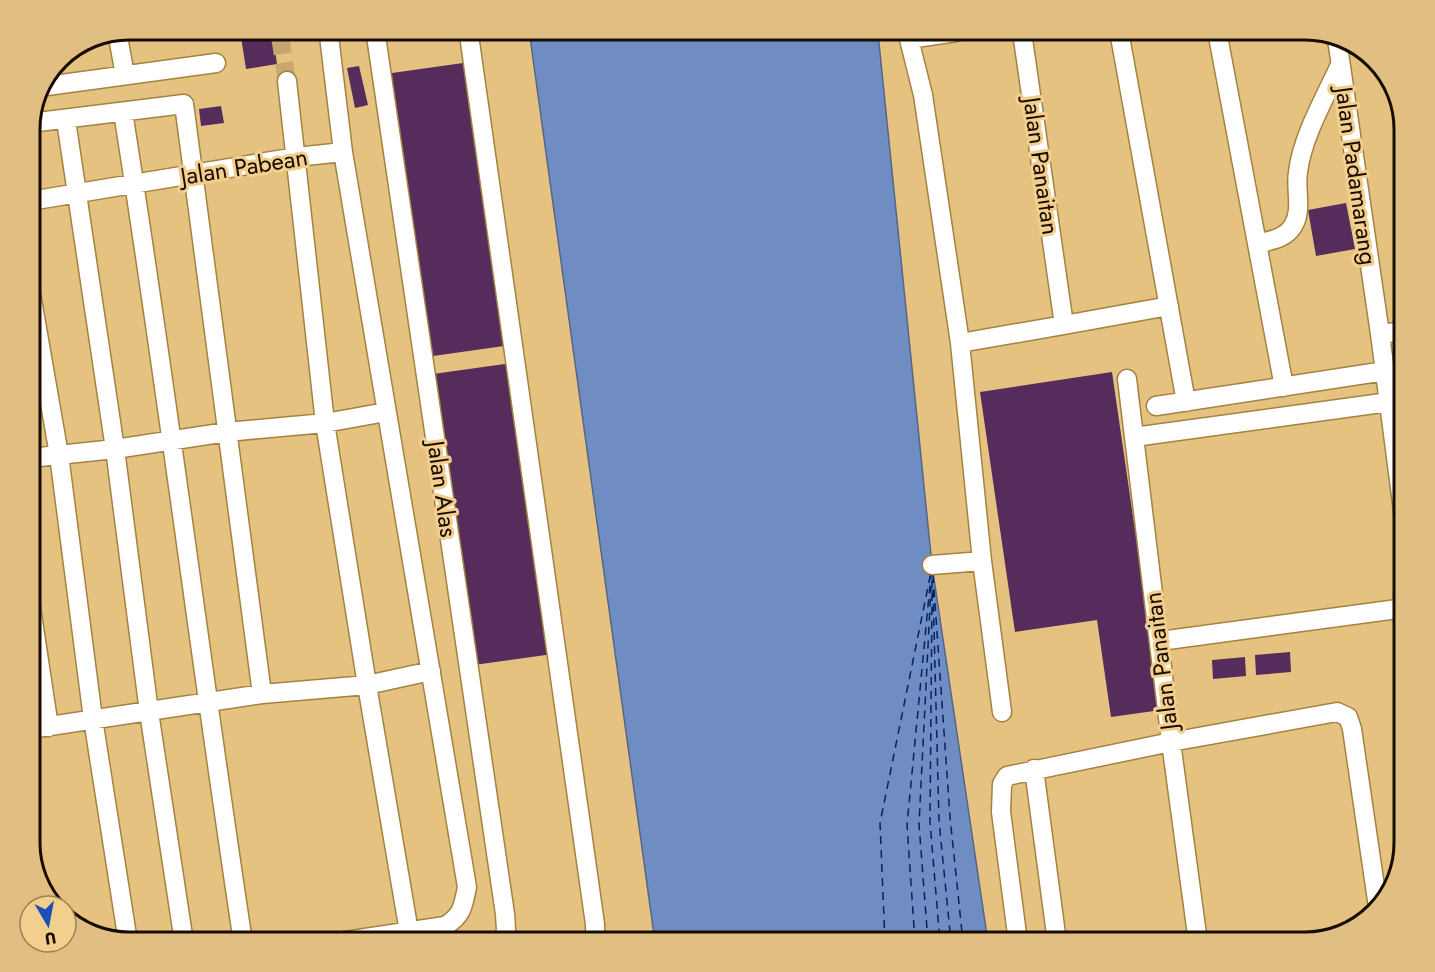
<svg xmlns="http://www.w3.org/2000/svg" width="1435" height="972" font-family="Jost,sans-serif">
  <rect width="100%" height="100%" fill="#e6c281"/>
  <path fill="#6f8cc3" stroke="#568" stroke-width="1.5" d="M 878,33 L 932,565 L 988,942 L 655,942 L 530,37 L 550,35 Z"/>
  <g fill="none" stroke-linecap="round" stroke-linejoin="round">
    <path stroke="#042363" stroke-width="1.5" stroke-dasharray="8 6" stroke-linecap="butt" d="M 933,575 L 950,817 L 963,942
      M 932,588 L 932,572
      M 933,590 L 939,821 L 951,942
      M 932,593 L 930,822 L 940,942
      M 885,942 L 880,823 L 931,572
      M 915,942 L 907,825 L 931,575
      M 928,942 L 919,824 L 931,587"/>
  </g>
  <path fill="#552c5b" d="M 273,36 L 277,64 L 246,69 L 241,37 Z
    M 463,63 L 504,346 L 426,357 L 385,74 Z
    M 359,66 L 368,105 L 355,108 L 347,68 Z
    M 221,106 L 224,123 L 201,126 L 199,109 Z
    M 1346,203 L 1355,249 L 1316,256 L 1308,210 Z
    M 512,363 L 553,654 L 474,665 L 433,374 Z
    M 1112,372 L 1161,710 L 1111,717 L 1097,620 L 1015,632 L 980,392 Z
    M 1290,652 L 1291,672 L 1256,675 L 1255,655 Z
    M 1245,657 L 1246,676 L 1213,679 L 1212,660 Z"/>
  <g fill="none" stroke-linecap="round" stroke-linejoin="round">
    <path stroke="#c7a76e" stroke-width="18" stroke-dasharray="18 9" stroke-linecap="butt" d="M 280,36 L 287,81"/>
    <g stroke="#a48241" stroke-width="21">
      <path id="minor" d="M 1119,31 L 1186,402
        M 1217,31 L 1284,387
        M 956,32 L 909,39 L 923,95 L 960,343
        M 469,35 L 595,924 L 595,934 L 590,942
        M 376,36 L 505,914 L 506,930 L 503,942
        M 118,37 L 125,75
        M 1337,39 L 1380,334 L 1405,526
        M 287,81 L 325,423 L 367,685 L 409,932
        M 47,86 L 216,63
        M 123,112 C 167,388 201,666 243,942
        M 66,120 L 115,449 L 149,712 L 184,942
        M 30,123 L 184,104 L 262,694
        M 30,201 L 296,157 L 343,152 L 329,36
        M 1257,244 C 1271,240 1285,239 1293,226 C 1303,210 1295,189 1298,172 C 1302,137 1325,98 1340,65
        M 30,288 L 59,455 L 93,719 L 128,942
        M 1064,325 L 1169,306
        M 1380,334 L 1405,331
        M 1127,379 L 1171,742 L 1198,942
        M 1156,406 L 1385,371
        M 1134,437 L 1389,402
        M 30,458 L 115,449 L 227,432 L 325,423 L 386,412
        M 932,565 L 982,561
        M 30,601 L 49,727
        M 1160,641 L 1405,608
        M 1002,712 L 982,561 L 960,343 L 1064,325 L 1022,32
        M 30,729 L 262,694 L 367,685 L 431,671
        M 1034,769 L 1057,942
        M 339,942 L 445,926 C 463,915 463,906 467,887 L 343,152
        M 1018,942 L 1001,812 L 1002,784 L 1007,776 L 1171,742 L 1337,712 L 1348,717 L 1352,729 L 1378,907"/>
    </g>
    <use href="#minor" stroke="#fff" stroke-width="18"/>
  </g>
  <g text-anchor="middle" stroke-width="6" stroke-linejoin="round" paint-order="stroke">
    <g font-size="24" fill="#180c00" stroke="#f3cf8d">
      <text transform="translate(1041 166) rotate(82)" y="8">Jalan Panaitan</text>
      <text transform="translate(244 167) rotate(-9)" y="8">Jalan Pabean</text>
      <text transform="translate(1356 176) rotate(82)" y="8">Jalan Padamarang</text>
      <text transform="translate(442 489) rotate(82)" y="8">Jalan Alas</text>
      <text transform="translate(1161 661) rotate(-97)" y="8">Jalan Panaitan</text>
    </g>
  </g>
  <path d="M0 0H1435V972H0ZM129 40H1305A89 89 0 0 1 1394 129V843A89 89 0 0 1 1305 932H129A89 89 0 0 1 40 843V129A89 89 0 0 1 129 40Z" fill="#e1bf82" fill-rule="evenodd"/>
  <path fill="none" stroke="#180c00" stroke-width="3" d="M129 40H1305A89 89 0 0 1 1394 129V843A89 89 0 0 1 1305 932H129A89 89 0 0 1 40 843V129A89 89 0 0 1 129 40Z"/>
  <g transform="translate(48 924) rotate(170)"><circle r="28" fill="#f3cf8d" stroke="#9b8155" stroke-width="1.5"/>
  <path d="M0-4.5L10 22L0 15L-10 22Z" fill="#1a50bc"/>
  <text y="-9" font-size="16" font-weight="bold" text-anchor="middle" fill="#180c00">U</text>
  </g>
</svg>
